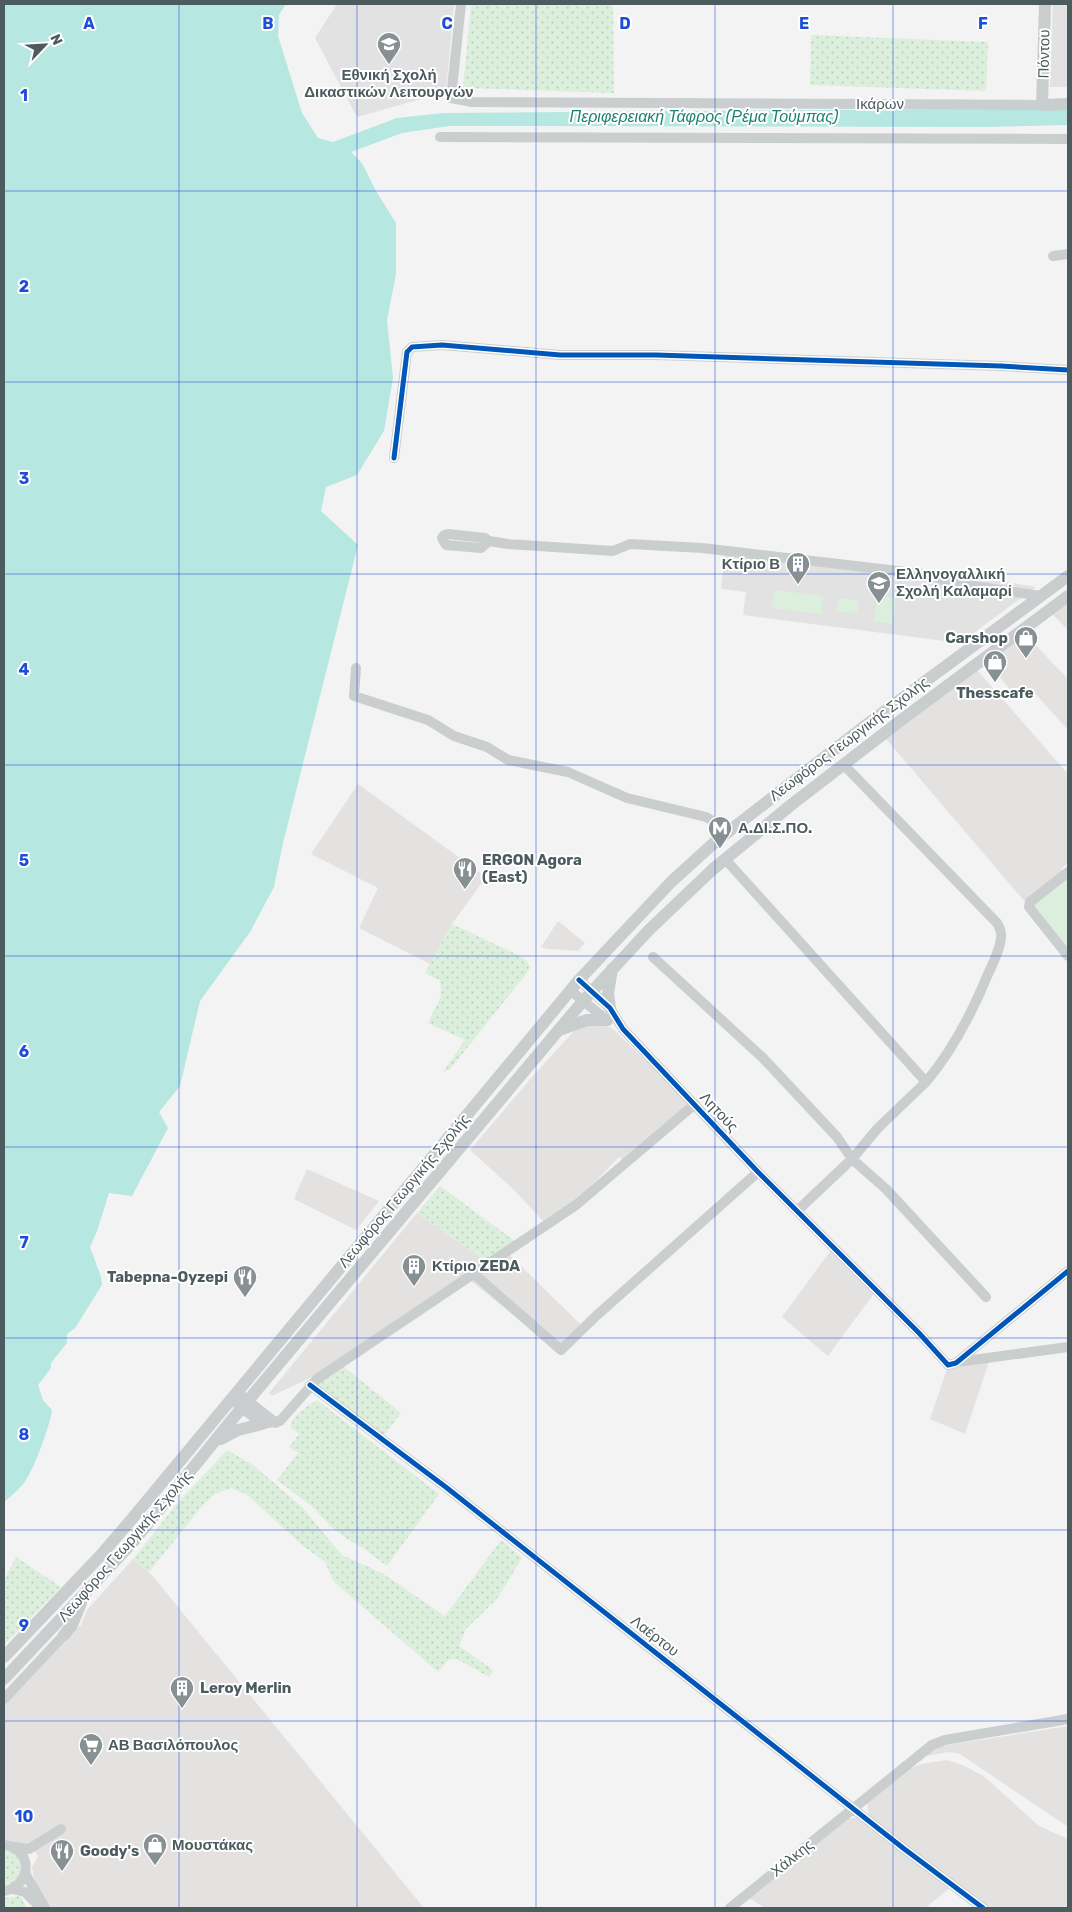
<svg xmlns="http://www.w3.org/2000/svg" width="1072" height="1912" font-family="Rubik,sans-serif">
  <defs>
    <pattern id="green-dots" width="8" height="8" patternUnits="userSpaceOnUse" patternTransform="scale(1.25)"><rect width="8" height="8" fill="#dcefdc"/><path d="M2 2h.1M6 6h.1" fill="none" stroke="#becfbf" stroke-width="1.8" stroke-linecap="round"/></pattern>
  </defs>
  <rect width="100%" height="100%" fill="#f4f3f3"/>
  <path fill="#e4e2e1" d="M 1068,603 L 1068,630 L 1052,614 Z
    M 1025,634 L 1068,679 L 1068,730 L 1030,688 L 1018,698 L 987,663 Z
    M 977,670 L 1068,774 L 1068,863 L 1061,869 L 1068,879 L 1026,903 L 886,739 Z
    M 358,784 L 486,877 L 452,924 L 430,964 L 359,928 L 378,888 L 311,854 Z
    M 558,921 L 585,943 L 578,951 L 548,949 L 541,947 Z
    M 601,1024 L 613,1029 L 691,1104 L 624,1161 L 619,1157 L 583,1194 L 545,1223 L 513,1189 L 470,1150 L 533,1076 L 572,1033 L 581,1026 Z
    M 307,1169 L 379,1201 L 356,1230 L 294,1199 Z
    M 417,1213 L 486,1261 L 312,1377 L 272,1396 L 269,1393 Z
    M 831,1250 L 875,1292 L 828,1356 L 782,1317 Z
    M 509,1254 L 582,1326 L 558,1351 L 471,1281 Z
    M 989,1362 L 965,1434 L 930,1419 L 947,1369 Z
    M 133,1559 L 151,1574 L 424,1908 L 48,1908 L 36,1883 L 33,1873 L 32,1867 L 38,1856 L 34,1850 L 14,1842 L 4,1840 L 4,1700 L 60,1642 L 81,1625 L 87,1610 Z
    M 1068,1726 L 1068,1827 L 960,1754 L 949,1752 L 926,1756 L 935,1747 Z
    M 947,1760 L 965,1766 L 985,1777 L 1039,1826 L 1068,1839 L 1068,1908 L 989,1908 L 869,1817 L 867,1800 L 903,1772 L 921,1764 Z
    M 849,1818 L 857,1818 L 861,1821 L 950,1888 L 925,1908 L 765,1908 L 747,1897 Z"/>
  <path fill="#e2e2e3" d="M 337,4 L 454,4 L 446,92 L 357,117 L 315,38 Z
    M 1053,4 L 1068,4 L 1068,87 L 1050,87 Z
    M 726,546 L 953,573 L 1036,587 L 960,643 L 743,615 L 746,592 L 721,589 Z"/>
  <path fill="url(#green-dots)" d="M 471,4 L 613,4 L 614,93 L 463,88 Z
    M 811,35 L 988,42 L 986,91 L 810,85 Z
    M 452,924 L 520,956 L 527,961 L 530,967 L 526,974 L 456,1062 L 450,1069 L 443,1072 L 465,1040 L 428,1023 L 441,996 L 440,981 L 425,973 Z
    M 440,1186 L 516,1242 L 486,1261 L 417,1213 Z
    M 343,1366 L 401,1413 L 384,1435 L 316,1385 Z
    M 317,1400 L 439,1494 L 387,1566 L 360,1546 L 349,1540 L 331,1527 L 315,1509 L 277,1480 L 298,1453 L 289,1447 L 299,1434 L 290,1427 C 294,1413 307,1407 317,1400 Z
    M 227,1450 L 253,1465 L 302,1507 L 342,1555 L 382,1573 L 445,1616 L 501,1540 L 522,1558 L 497,1599 L 466,1629 L 459,1646 L 493,1670 L 489,1677 L 457,1659 L 448,1660 L 438,1672 L 334,1582 L 325,1562 L 302,1545 L 246,1494 L 231,1488 L 215,1494 L 203,1505 L 149,1572 L 133,1559 L 176,1505 Z
    M 16,1557 L 61,1587 L 4,1645 L 4,1581 Z
    M 4,1849 L 16,1854 C 21,1862 24,1874 15,1881 C 13,1884 7,1885 4,1886 Z
    M 20,1896 L 27,1908 L 4,1908 L 4,1898 Z"/>
  <path fill="#dcefdc" d="M 774,590 L 823,596 L 821,614 L 772,608 Z
    M 877,596 L 896,598 L 892,624 L 874,621 Z
    M 838,598 L 859,601 L 857,613 L 837,611 Z
    M 1068,879 L 1068,953 L 1026,903 Z"/>
  <path fill="#b6e7e1" d="M 4,4 L 286,4 L 279,15 L 278,36 L 302,113 L 318,138 L 333,142 L 397,118 L 444,113 L 1068,108 L 1068,125 L 987,127 L 449,126 L 402,133 L 351,152 L 362,163 L 376,191 L 396,223 L 396,274 L 387,320 L 393,378 L 384,431 L 357,475 L 326,487 L 321,511 L 358,545 L 283,843 L 274,887 L 250,932 L 200,1001 L 180,1086 L 159,1112 L 168,1128 L 132,1196 L 109,1193 L 97,1231 L 90,1247 L 101,1277 L 102,1285 L 75,1328 L 67,1334 L 67,1343 L 51,1363 L 51,1368 L 38,1385 L 43,1400 L 52,1410 C 50,1426 35,1466 26,1480 C 20,1489 12,1495 4,1502 Z"/>
  <g fill="none" stroke-linecap="round" stroke-linejoin="round">
    <path stroke="#cbcecf" stroke-width="10" d="M 461,4 L 451,98 L 472,102 L 1042,105
      M 440,137 L 1068,139
      M 1053,256 L 1068,254
      M 394,458 L 407,352 L 412,347 L 442,345 L 560,355 L 656,355 L 1001,366 L 1068,370
      M 489,541 L 481,548 L 446,545 L 442,538 L 444,535 L 448,534 L 485,538 L 489,541 L 508,544 L 613,551 L 630,544 L 702,548 L 932,575 L 946,582 L 1041,596
      M 356,668 L 354,696 L 428,720 L 454,736 L 487,747 L 508,760 L 568,772 L 627,798 L 706,817 L 730,831
      M 843,764 L 997,923 C 1000,928 1002,932 1001,938 C 1000,950 993,963 988,974 C 972,1013 953,1050 926,1082
      M 725,859 L 926,1082 L 878,1128 L 852,1159 L 797,1211
      M 1068,872 L 1030,902 L 1029,907 L 1068,956
      M 653,957 L 763,1058 L 837,1137 L 852,1159 L 886,1189 L 986,1297
      M 579,980 L 610,1008 L 623,1029 L 758,1172 L 919,1333 L 948,1365 L 956,1363 L 1068,1271
      M 570,990 L 608,1021
      M 473,1273 L 561,1350 L 596,1316 L 758,1172
      M 958,1362 L 1068,1347
      M 310,1385 L 447,1488 L 903,1848 L 983,1908
      M 242,1396 L 276,1423
      M 236,1403 L 262,1424 L 280,1421 L 317,1379 L 576,1205 L 695,1104
      M 4,1699 L 64,1635
      M 4,1845 C 33,1848 33,1886 4,1891
      M 14,1847 L 29,1849 L 61,1829
      M 25,1873 L 45,1908
      M 12,1889 L 25,1892 L 40,1907
      M 730,1908 L 932,1745 L 945,1740 L 1068,1719"/>
    <path stroke="#cacdce" stroke-width="12" d="M 1045,4 L 1042,105 L 1068,104
      M 610,1008 L 608,993 L 612,969
      M 562,1029 L 587,1020 L 606,1020
      M 221,1439 L 238,1430 L 262,1424
      M 64,1635 L 72,1625 L 81,1603
      M 4,1657 L 101,1555 L 131,1520 L 579,980 L 671,882 L 715,842 L 866,725 L 1068,576
      M 4,1679 L 132,1543 L 235,1416 L 583,1001 L 649,930 L 712,870 L 791,805 L 904,718 L 1068,596"/>
    <g stroke="#fff" stroke-width="8">
      <path id="cycleway" d="M 394,458 L 407,352 L 412,347 L 442,345 L 560,355 L 656,355 L 1001,366 L 1068,370
        M 579,980 L 610,1008 L 623,1029 L 758,1172 L 919,1333 L 948,1365 L 956,1363 L 1068,1271
        M 310,1385 L 447,1488 L 903,1848 L 983,1908"/>
    </g>
    <use href="#cycleway" stroke="#0057b8" stroke-width="5"/>
  </g>
  <path fill="none" stroke="#1d4ed8" stroke-width="1" stroke-opacity="0.55" d="M 179,4 L 179,1908M 357,4 L 357,1908M 536,4 L 536,1908M 715,4 L 715,1908M 893,4 L 893,1908M 4,191 L 1068,191M 4,382 L 1068,382M 4,574 L 1068,574M 4,765 L 1068,765M 4,956 L 1068,956M 4,1147 L 1068,1147M 4,1338 L 1068,1338M 4,1530 L 1068,1530M 4,1721 L 1068,1721"/>
  <defs>
    <g id="university-pin" transform="scale(1.25)"><path d="M0 17L-7.5 6A9.5 9.5 0 1 1 7.5 6Z" fill="#879092" stroke="#fff"/><path d="M0-5L7-2L0 1L-7-2ZM-4 1L0 2.5L4 1V4Q0 6-4 4Z" fill="#fff"/></g>
    <g id="building-pin" transform="scale(1.25)"><path d="M0 17L-7.5 6A9.5 9.5 0 1 1 7.5 6Z" fill="#879092" stroke="#fff"/><path d="M-4-6H4V6H1V3H-1V6H-4ZM-2.5-4.3h1.7v1.8h-1.7ZM.8-4.3h1.7v1.8H.8ZM-2.5-1h1.7V.8h-1.7ZM.8-1h1.7V.8H.8Z" fill="#fff"/></g>
    <g id="school-pin" transform="scale(1.25)"><path d="M0 17L-7.5 6A9.5 9.5 0 1 1 7.5 6Z" fill="#879092" stroke="#fff"/><path d="M0-5L7-2L0 1L-7-2ZM-4 1L0 2.5L4 1V4Q0 6-4 4Z" fill="#fff"/></g>
    <g id="shop-pin" transform="scale(1.25)"><path d="M0 17L-7.5 6A9.5 9.5 0 1 1 7.5 6Z" fill="#879092" stroke="#fff"/><path d="M-5-2.5h2.3a2.7 3.5 0 0 1 5.4 0H5L5.5 6h-11ZM-1.5-2.5h3a1.5 2.3 0 0 0-3 0Z" fill="#fff"/></g>
    <g id="metro-pin" transform="scale(1.25)"><path d="M0 17L-7.5 6A9.5 9.5 0 1 1 7.5 6Z" fill="#879092" stroke="#fff"/><path d="M-5.5 5V-5H-3L0 0L3-5H5.5V5H3V-.5L0 4L-3-.5V5Z" fill="#fff"/></g>
    <g id="restaurant-pin" transform="scale(1.25)"><path d="M0 17L-7.5 6A9.5 9.5 0 1 1 7.5 6Z" fill="#879092" stroke="#fff"/><path d="M-5-6h1v4h1v-4h1v4h1v-4h1v5L-1.5 .5V6h-2V.5L-5-1ZM5-6V6H3V1.5H1.5Q1.5-4 5-6Z" fill="#fff"/></g>
    <g id="supermarket-pin" transform="scale(1.25)"><path d="M0 17L-7.5 6A9.5 9.5 0 1 1 7.5 6Z" fill="#879092" stroke="#fff"/><path d="M-6-5.5h2.5l.6 2H6L4.5 2H-2.5L-4.4-4H-6ZM-1.5 3.2a1.3 1.3 0 1 0 .1 0ZM3 3.2a1.3 1.3 0 1 0 .1 0Z" fill="#fff"/></g>
  </defs>
  <g fill-rule="evenodd">
    <use href="#university-pin" x="389" y="44"/>
    <use href="#building-pin" x="798" y="564"/>
    <use href="#school-pin" x="879" y="583"/>
    <use href="#shop-pin" x="1026" y="638"/>
    <use href="#shop-pin" x="995" y="662"/>
    <use href="#metro-pin" x="720" y="828"/>
    <use href="#restaurant-pin" x="465" y="869"/>
    <use href="#building-pin" x="414" y="1266"/>
    <use href="#restaurant-pin" x="245" y="1277"/>
    <use href="#building-pin" x="182" y="1688"/>
    <use href="#supermarket-pin" x="91" y="1745"/>
    <use href="#shop-pin" x="155" y="1845"/>
    <use href="#restaurant-pin" x="62" y="1851"/>
  </g>
  <g text-anchor="middle" stroke-width="4" stroke-linejoin="round" paint-order="stroke">
    <g font-size="15" fill="#4c5b5e" stroke="#fff">
      <text transform="translate(1044 54) rotate(-89)" y="5">Πόντου</text>
      <text x="880" y="109">Ικάρων</text>
      <text transform="translate(849 739) rotate(-37)" y="5">Λεωφόρος Γεωργικής Σχολής</text>
      <text transform="translate(719 1112) rotate(47)" y="5">Λητούς</text>
      <text transform="translate(404 1191) rotate(-50)" y="5">Λεωφόρος Γεωργικής Σχολής</text>
      <text transform="translate(125 1546) rotate(-49)" y="5">Λεωφόρος Γεωργικής Σχολής</text>
      <text transform="translate(655 1636) rotate(38)" y="5">Λαέρτου</text>
      <text transform="translate(792 1858) rotate(-39)" y="5">Χάλκης</text>
    </g>
    <g font-size="15" font-weight="bold" fill="#4c5b5e" stroke="#fff" text-anchor="start">
      <text x="389" y="80" text-anchor="middle">Εθνική Σχολή<tspan x="389" dy="17">Δικαστικών Λειτουργών</tspan></text>
      <text x="780" y="569" text-anchor="end">Κτίριο Β</text>
      <text x="896" y="579">Ελληνογαλλική<tspan x="896" dy="17">Σχολή Καλαμαρί</tspan></text>
      <text x="1008" y="643" text-anchor="end">Carshop</text>
      <text x="995" y="698" text-anchor="middle">Thesscafe</text>
      <text x="738" y="833">Α.ΔΙ.Σ.ΠΟ.</text>
      <text x="482" y="865">ERGON Agora<tspan x="482" dy="17">(East)</tspan></text>
      <text x="432" y="1271">Κτίριο ZEDA</text>
      <text x="228" y="1282" text-anchor="end">Tabepna-Oyzepi</text>
      <text x="200" y="1693">Leroy Merlin</text>
      <text x="108" y="1750">ΑΒ Βασιλόπουλος</text>
      <text x="172" y="1850">Μουστάκας</text>
      <text x="80" y="1856">Goody's</text>
    </g>
    <g font-size="16" font-style="italic" fill="#1d8275" stroke="#fff">
      <text x="704" y="122">Περιφερειακή Τάφρος (Ρέμα Τούμπας)</text>
    </g>
  </g>
  <g font-size="16" text-anchor="middle" font-weight="bold" fill="#1d4ed8" stroke="#fff" stroke-width="4" stroke-linejoin="round" paint-order="stroke">
    <text x="89" y="29">A</text>
    <text x="268" y="29">B</text>
    <text x="447" y="29">C</text>
    <text x="625" y="29">D</text>
    <text x="804" y="29">E</text>
    <text x="983" y="29">F</text>
    <text x="24" y="101">1</text>
    <text x="24" y="292">2</text>
    <text x="24" y="484">3</text>
    <text x="24" y="675">4</text>
    <text x="24" y="866">5</text>
    <text x="24" y="1057">6</text>
    <text x="24" y="1248">7</text>
    <text x="24" y="1440">8</text>
    <text x="24" y="1631">9</text>
    <text x="24" y="1822">10</text>
  </g>
  <rect width="1072" height="1912" fill="none" stroke="#4c5b5e" stroke-width="10"/>
  <g transform="translate(45 45) rotate(65)" stroke="#ffffff" stroke-width="4" paint-order="stroke">
  <path d="M0-4L9 19L0 12L-9 19Z" fill="#4c5b5e"/>
  <text y="-8" font-size="14" font-weight="bold" text-anchor="middle" fill="#4c5b5e">N</text>
  </g>
</svg>
